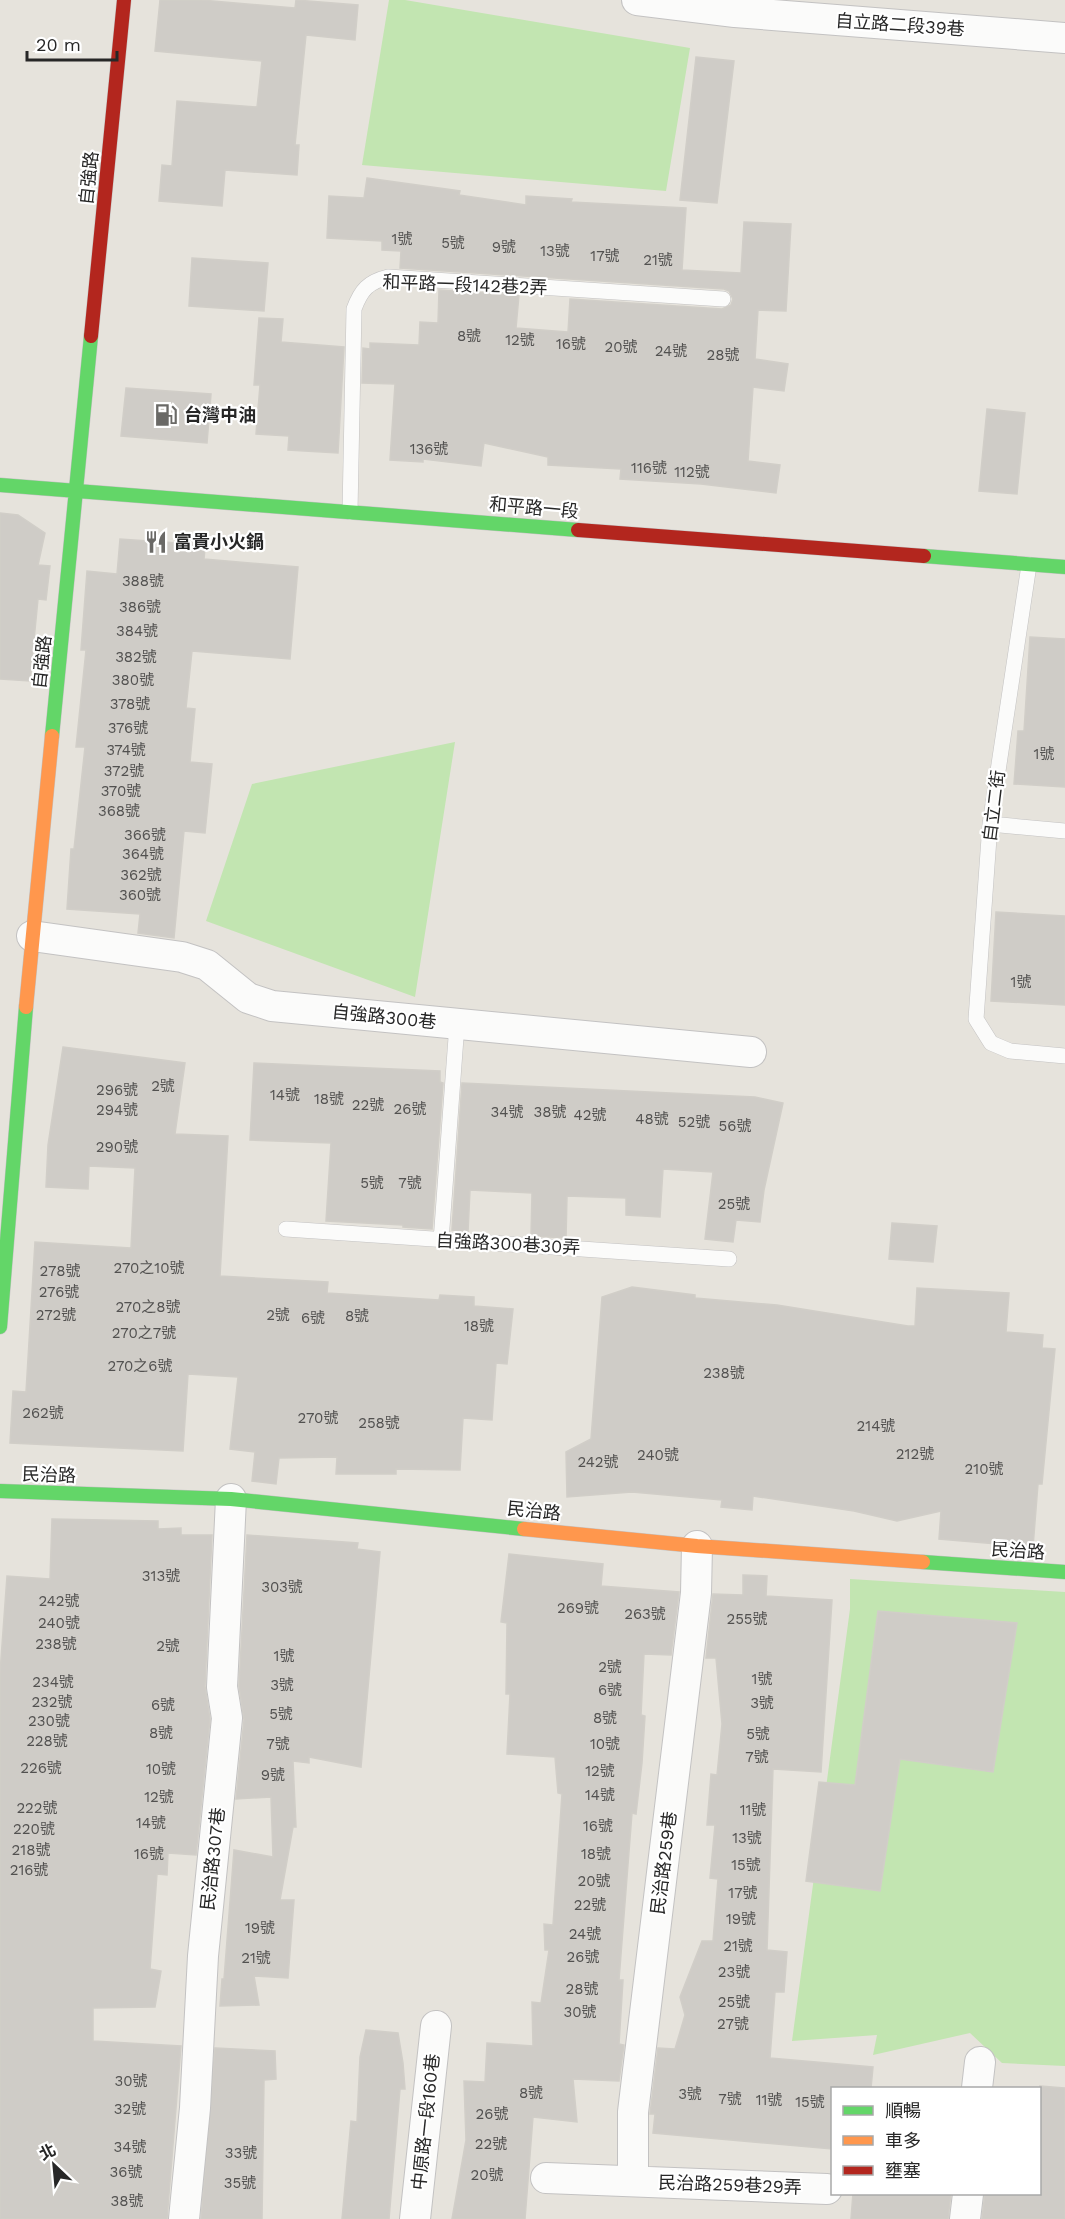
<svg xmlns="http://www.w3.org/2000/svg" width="1065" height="2219" font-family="'Work Sans','Noto Sans TC',sans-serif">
  <rect width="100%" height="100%" fill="#e6e3dc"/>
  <path fill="#c2e5b1" d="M 389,0 L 405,0 L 690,48 L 666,191 L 362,165 Z
    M 455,742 L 415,997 L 206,921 L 252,784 Z
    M 850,1579 L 1065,1592 L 1065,2066 L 1002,2063 L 970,2033 L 873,2055 L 877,2035 L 792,2041 L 850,1609 Z"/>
  <path fill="#cfccc7" stroke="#d1cec8" stroke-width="1.5" d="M 160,0 L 201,0 L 295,8 L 296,0 L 358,5 L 355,40 L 306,35 L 295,145 L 299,145 L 297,175 L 225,170 L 222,206 L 159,201 L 162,165 L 172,166 L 177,101 L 257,107 L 262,61 L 155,51 Z
    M 696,57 L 734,61 L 717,203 L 680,200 Z
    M 367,178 L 460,191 L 459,195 L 526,205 L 526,196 L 572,199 L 571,202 L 686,208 L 682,270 L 741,273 L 744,222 L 791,224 L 786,311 L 758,310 L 755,359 L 788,364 L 784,391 L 753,387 L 748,461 L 780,465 L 776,493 L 701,484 L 620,479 L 621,469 L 548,465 L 548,457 L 484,443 L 481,466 L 423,459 L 423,462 L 390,460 L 395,384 L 362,383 L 363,348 L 370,349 L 370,343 L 419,345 L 420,322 L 438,323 L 439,290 L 519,295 L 516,328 L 568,332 L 570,299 L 722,309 L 731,305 L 733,299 L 729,291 L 724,289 L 400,268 L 401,251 L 382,250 L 382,241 L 327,238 L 329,196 L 364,198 Z
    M 192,258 L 268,263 L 264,311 L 189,306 Z
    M 259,318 L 283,319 L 281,342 L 344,347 L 338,453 L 288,450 L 289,436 L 256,434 L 260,385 L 254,385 Z
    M 126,388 L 211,394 L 207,443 L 121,436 Z
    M 987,409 L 1025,413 L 1017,494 L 979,491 Z
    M 0,513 L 18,515 L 45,533 L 38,565 L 50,566 L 46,600 L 38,599 L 30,681 L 0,679 Z
    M 179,535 L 206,538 L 204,559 L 298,567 L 290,659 L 192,651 L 186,708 L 195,709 L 190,762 L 212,764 L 205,833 L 184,831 L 174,938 L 138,933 L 140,914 L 67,909 L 71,849 L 74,849 L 85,747 L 76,747 L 86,650 L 81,650 L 87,571 L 117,574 L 120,539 L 178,543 Z
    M 1030,637 L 1065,639 L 1065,787 L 1014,784 L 1018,731 L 1024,731 Z
    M 996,912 L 1065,916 L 1065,1005 L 991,1001 Z
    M 63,1047 L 185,1063 L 175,1134 L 228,1136 L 220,1276 L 328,1282 L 327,1293 L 439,1300 L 440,1295 L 474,1297 L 474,1306 L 513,1309 L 507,1364 L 496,1363 L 492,1420 L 463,1418 L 460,1470 L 396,1469 L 396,1474 L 336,1474 L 337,1457 L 279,1458 L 276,1484 L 252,1481 L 255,1452 L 230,1449 L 238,1377 L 188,1374 L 183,1451 L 10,1443 L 13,1391 L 26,1392 L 35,1242 L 131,1248 L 135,1168 L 89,1166 L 88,1189 L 46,1187 L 48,1145 Z
    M 254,1063 L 440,1071 L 440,1082 L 443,1083 L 432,1229 L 403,1227 L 403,1225 L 326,1221 L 331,1143 L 250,1140 Z
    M 462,1083 L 755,1097 L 783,1103 L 764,1190 L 760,1222 L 736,1220 L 733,1242 L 705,1239 L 713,1172 L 663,1169 L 660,1217 L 626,1215 L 626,1198 L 567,1196 L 566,1238 L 531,1236 L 532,1193 L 470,1190 L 468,1232 L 452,1230 Z
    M 892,1223 L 937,1226 L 933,1262 L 889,1259 Z
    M 632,1287 L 695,1295 L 695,1298 L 777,1305 L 908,1326 L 915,1326 L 917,1288 L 1009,1293 L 1006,1332 L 1043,1335 L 1042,1348 L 1055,1349 L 1042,1484 L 1038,1484 L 1033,1547 L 939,1539 L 941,1511 L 897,1521 L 854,1511 L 753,1496 L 752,1510 L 721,1507 L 722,1500 L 632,1492 L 567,1497 L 566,1452 L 591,1439 L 602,1297 Z
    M 52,1519 L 158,1521 L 158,1529 L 181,1528 L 181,1535 L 212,1535 L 205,1686 L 210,1719 L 196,1855 L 168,1853 L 167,1875 L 157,1874 L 150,1969 L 161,1971 L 155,2007 L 93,2008 L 93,2041 L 181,2046 L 167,2219 L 0,2219 L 0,1673 L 7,1576 L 50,1579 Z
    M 247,1535 L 358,1543 L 357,1549 L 380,1552 L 361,1767 L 309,1757 L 309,1763 L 293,1761 L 296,1827 L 293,1827 L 280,1900 L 294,1900 L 288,1978 L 254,1976 L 259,2005 L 220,2006 L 222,1979 L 224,1979 L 234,1850 L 273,1857 L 271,1797 L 236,1799 L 244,1720 L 239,1686 Z
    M 509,1554 L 603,1564 L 601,1586 L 679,1592 L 671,1655 L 644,1654 L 641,1715 L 645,1716 L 642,1763 L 636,1814 L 632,1813 L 619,1980 L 623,1980 L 619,2044 L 624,2045 L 619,2081 L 573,2079 L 577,2122 L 533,2117 L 525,2219 L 452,2219 L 466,2140 L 464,2081 L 485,2082 L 487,2043 L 533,2046 L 532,2002 L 541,2003 L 549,1950 L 545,1950 L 544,1924 L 553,1925 L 562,1794 L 558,1793 L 555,1757 L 507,1754 L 510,1694 L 506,1694 L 507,1623 L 501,1622 Z
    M 743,1575 L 767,1576 L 766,1596 L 832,1600 L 821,1772 L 773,1769 L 767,1950 L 787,1952 L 784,1992 L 775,1992 L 770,2058 L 873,2067 L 871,2088 L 832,2088 L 832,2149 L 653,2133 L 655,2114 L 650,2114 L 658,2048 L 675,2049 L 685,2015 L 680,1997 L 702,1941 L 713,1941 L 718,1879 L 710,1878 L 715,1825 L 707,1825 L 711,1774 L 717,1775 L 722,1724 L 716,1658 L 706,1658 L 713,1594 L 743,1595 Z
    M 878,1611 L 1017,1623 L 993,1772 L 900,1759 L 880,1891 L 806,1881 L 819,1782 L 855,1785 Z
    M 366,2030 L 398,2033 L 403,2063 L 405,2089 L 400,2089 L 389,2219 L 342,2219 L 351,2121 L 357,2122 L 360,2057 Z
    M 215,2048 L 275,2051 L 276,2079 L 264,2080 L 262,2219 L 201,2219 Z
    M 1040,2086 L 1065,2088 L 1065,2219 L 982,2219 L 985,2193 L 1040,2193 Z
    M 853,2193 L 951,2193 L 948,2219 L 851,2219 Z"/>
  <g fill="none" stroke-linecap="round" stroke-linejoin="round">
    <g stroke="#c3c2c2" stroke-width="16">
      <path id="lane" d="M 350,512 L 354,309 C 361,290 368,282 388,277 L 723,299
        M 1029,565 L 990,824 L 976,1019 L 991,1043 L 1010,1051 L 1065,1056
        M 990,824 L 1065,831
        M 286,1229 L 729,1259
        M 441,1241 L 457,1024"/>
    </g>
    <g stroke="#c3c2c2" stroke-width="32">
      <path id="street" d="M 637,0 L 735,12 L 1065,38
        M 32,936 L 182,957 L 207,965 L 248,998 L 272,1006 L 751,1052
        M 977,2088 L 980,2062
        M 546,2178 L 827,2189
        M 633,2181 L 633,2112 L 696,1593 L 697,1546
        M 184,2219 L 195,2108 L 203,1956 L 227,1718 L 222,1687 L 231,1499
        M 415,2219 L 436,2026
        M 965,2219 L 968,2194"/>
    </g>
    <g stroke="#c3c2c2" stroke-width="15">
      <path id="fast" d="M 0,485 L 578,530
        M 924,556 L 1065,567
        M 52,736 L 91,336
        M 0,1327 L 26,1007
        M 0,1491 L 231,1499 L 524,1529
        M 923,1562 L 1065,1572"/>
    </g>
    <g stroke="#c3c2c2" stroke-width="15">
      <path id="slow" d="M 26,1007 L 52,736
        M 524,1529 L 697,1546 L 923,1562"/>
    </g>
    <g stroke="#c3c2c2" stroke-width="15">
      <path id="jam" d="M 91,336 L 124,0
        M 578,530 L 924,556"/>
    </g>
    <use href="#lane" stroke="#fbfbfa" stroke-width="15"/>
    <use href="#street" stroke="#fbfbfa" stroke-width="30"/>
    <use href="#fast" stroke="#63d668" stroke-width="14"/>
    <use href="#slow" stroke="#ff974d" stroke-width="14"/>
    <use href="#jam" stroke="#b3261e" stroke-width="14"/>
  </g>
  <defs>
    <g id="fuel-bare" transform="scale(1.8)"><path d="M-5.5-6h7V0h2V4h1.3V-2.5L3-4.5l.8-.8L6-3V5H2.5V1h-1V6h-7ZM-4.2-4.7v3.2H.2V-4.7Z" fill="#6a6966" stroke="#fff" stroke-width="2.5" paint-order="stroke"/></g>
    <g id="restaurant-bare" transform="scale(1.8)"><path d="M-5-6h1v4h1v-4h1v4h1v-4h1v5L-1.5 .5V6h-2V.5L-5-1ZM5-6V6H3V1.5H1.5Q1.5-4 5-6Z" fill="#6a6966" stroke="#fff" stroke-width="2.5" paint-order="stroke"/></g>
  </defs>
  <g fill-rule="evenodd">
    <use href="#fuel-bare" x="166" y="415"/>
    <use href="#restaurant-bare" x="156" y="542"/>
  </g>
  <g text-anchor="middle" stroke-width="4.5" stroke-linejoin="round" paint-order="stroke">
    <g font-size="15" fill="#525150">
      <text x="402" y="244">1號</text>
      <text x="453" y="248">5號</text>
      <text x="504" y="252">9號</text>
      <text x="555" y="256">13號</text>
      <text x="605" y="261">17號</text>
      <text x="658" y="265">21號</text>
      <text x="469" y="341">8號</text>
      <text x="520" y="345">12號</text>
      <text x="571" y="349">16號</text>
      <text x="621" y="352">20號</text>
      <text x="671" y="356">24號</text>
      <text x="723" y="360">28號</text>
      <text x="429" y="454">136號</text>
      <text x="649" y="473">116號</text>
      <text x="692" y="477">112號</text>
      <text x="143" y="586">388號</text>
      <text x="140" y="612">386號</text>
      <text x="137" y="636">384號</text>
      <text x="136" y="662">382號</text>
      <text x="133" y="685">380號</text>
      <text x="130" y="709">378號</text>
      <text x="128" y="733">376號</text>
      <text x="126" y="755">374號</text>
      <text x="1044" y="759">1號</text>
      <text x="124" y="776">372號</text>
      <text x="121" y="796">370號</text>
      <text x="119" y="816">368號</text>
      <text x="145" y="840">366號</text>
      <text x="143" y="859">364號</text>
      <text x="141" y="880">362號</text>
      <text x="140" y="900">360號</text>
      <text x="1021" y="987">1號</text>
      <text x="163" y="1091">2號</text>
      <text x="117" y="1095">296號</text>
      <text x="285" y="1100">14號</text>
      <text x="329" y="1104">18號</text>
      <text x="368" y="1110">22號</text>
      <text x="410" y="1114">26號</text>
      <text x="117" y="1115">294號</text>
      <text x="507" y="1117">34號</text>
      <text x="550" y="1117">38號</text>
      <text x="590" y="1120">42號</text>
      <text x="652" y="1124">48號</text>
      <text x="694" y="1127">52號</text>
      <text x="735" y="1131">56號</text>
      <text x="117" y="1152">290號</text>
      <text x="372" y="1188">5號</text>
      <text x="410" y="1188">7號</text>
      <text x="734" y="1209">25號</text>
      <text x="149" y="1273">270之10號</text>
      <text x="60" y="1276">278號</text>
      <text x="59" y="1297">276號</text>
      <text x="148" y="1312">270之8號</text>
      <text x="56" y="1320">272號</text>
      <text x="278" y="1320">2號</text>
      <text x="357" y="1321">8號</text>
      <text x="313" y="1323">6號</text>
      <text x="479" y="1331">18號</text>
      <text x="144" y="1338">270之7號</text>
      <text x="140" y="1371">270之6號</text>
      <text x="724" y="1378">238號</text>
      <text x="43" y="1418">262號</text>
      <text x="318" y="1423">270號</text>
      <text x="379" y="1428">258號</text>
      <text x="876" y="1431">214號</text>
      <text x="915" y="1459">212號</text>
      <text x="658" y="1460">240號</text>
      <text x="598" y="1467">242號</text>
      <text x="984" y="1474">210號</text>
      <text x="161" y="1581">313號</text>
      <text x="282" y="1592">303號</text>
      <text x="59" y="1606">242號</text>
      <text x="578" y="1613">269號</text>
      <text x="645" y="1619">263號</text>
      <text x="747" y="1624">255號</text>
      <text x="59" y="1628">240號</text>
      <text x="56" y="1649">238號</text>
      <text x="168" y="1651">2號</text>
      <text x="284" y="1661">1號</text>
      <text x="610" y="1672">2號</text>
      <text x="762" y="1684">1號</text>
      <text x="53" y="1687">234號</text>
      <text x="282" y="1690">3號</text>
      <text x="610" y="1695">6號</text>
      <text x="52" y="1707">232號</text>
      <text x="762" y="1708">3號</text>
      <text x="163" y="1710">6號</text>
      <text x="281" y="1719">5號</text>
      <text x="605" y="1723">8號</text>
      <text x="49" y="1726">230號</text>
      <text x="161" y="1738">8號</text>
      <text x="758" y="1739">5號</text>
      <text x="47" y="1746">228號</text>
      <text x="278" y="1749">7號</text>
      <text x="605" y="1749">10號</text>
      <text x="757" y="1762">7號</text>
      <text x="41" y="1773">226號</text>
      <text x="161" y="1774">10號</text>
      <text x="600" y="1776">12號</text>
      <text x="273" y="1780">9號</text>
      <text x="600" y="1800">14號</text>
      <text x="159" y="1802">12號</text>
      <text x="37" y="1813">222號</text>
      <text x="753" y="1815">11號</text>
      <text x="151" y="1828">14號</text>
      <text x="598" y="1831">16號</text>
      <text x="34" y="1834">220號</text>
      <text x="747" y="1843">13號</text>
      <text x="31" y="1855">218號</text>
      <text x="149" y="1859">16號</text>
      <text x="596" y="1859">18號</text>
      <text x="746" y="1870">15號</text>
      <text x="29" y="1875">216號</text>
      <text x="594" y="1886">20號</text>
      <text x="743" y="1898">17號</text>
      <text x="590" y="1910">22號</text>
      <text x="741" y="1924">19號</text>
      <text x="260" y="1933">19號</text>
      <text x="585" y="1939">24號</text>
      <text x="738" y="1951">21號</text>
      <text x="583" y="1962">26號</text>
      <text x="256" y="1963">21號</text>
      <text x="734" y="1977">23號</text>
      <text x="582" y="1994">28號</text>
      <text x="734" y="2007">25號</text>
      <text x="580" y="2017">30號</text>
      <text x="733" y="2029">27號</text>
      <text x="131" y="2086">30號</text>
      <text x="531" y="2098">8號</text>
      <text x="690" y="2099">3號</text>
      <text x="730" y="2104">7號</text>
      <text x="769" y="2105">11號</text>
      <text x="810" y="2107">15號</text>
      <text x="130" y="2114">32號</text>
      <text x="492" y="2119">26號</text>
      <text x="491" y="2149">22號</text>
      <text x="130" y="2152">34號</text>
      <text x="241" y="2158">33號</text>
      <text x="126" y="2177">36號</text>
      <text x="487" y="2180">20號</text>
      <text x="240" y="2188">35號</text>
      <text x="127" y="2206">38號</text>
    </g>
    <g font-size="18" fill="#272727" stroke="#fff">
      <text transform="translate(900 25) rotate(4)" y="6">自立路二段39巷</text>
      <text transform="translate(89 178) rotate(-84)" y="6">自強路</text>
      <text transform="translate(465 285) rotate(2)" y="6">和平路一段142巷2弄</text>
      <text transform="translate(534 508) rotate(5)" y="6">和平路一段</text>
      <text transform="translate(42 662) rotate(-84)" y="6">自強路</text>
      <text transform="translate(994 806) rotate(-83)" y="6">自立二街</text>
      <text transform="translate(384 1017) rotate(6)" y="6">自強路300巷</text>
      <text transform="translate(508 1244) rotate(3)" y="6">自強路300巷30弄</text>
      <text transform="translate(49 1475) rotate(2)" y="6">民治路</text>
      <text transform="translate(534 1511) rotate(6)" y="6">民治路</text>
      <text transform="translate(1018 1551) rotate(4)" y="6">民治路</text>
      <text transform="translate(213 1859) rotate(-84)" y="6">民治路307巷</text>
      <text transform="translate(664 1863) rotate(-83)" y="6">民治路259巷</text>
      <text transform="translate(426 2122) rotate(-84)" y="6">中原路一段160巷</text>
      <text transform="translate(730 2185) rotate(2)" y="6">民治路259巷29弄</text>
    </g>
    <g font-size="18" font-weight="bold" fill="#272727" stroke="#fff" text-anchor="start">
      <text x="184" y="421">台灣中油</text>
      <text x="174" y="548">富貴小火鍋</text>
    </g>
  </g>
  <rect x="831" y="2087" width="210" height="108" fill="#ffffff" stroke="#a9a9a9" stroke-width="1.5"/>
  <rect x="843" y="2106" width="30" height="9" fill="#63d668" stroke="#a9a9a9" stroke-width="1.5"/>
  <text x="885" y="2117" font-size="18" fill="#272727">順暢</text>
  <rect x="843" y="2136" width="30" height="9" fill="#ff974d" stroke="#a9a9a9" stroke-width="1.5"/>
  <text x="885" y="2147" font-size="18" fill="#272727">車多</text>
  <rect x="843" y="2166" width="30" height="9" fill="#b3261e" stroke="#a9a9a9" stroke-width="1.5"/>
  <text x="885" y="2177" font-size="18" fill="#272727">壅塞</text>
  <g transform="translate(54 2165) rotate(334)" stroke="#ffffff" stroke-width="4.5" paint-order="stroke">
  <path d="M0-4.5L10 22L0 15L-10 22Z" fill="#272727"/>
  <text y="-9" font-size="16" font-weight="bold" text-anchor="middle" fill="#272727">北</text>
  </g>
  <path d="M27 51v9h90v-9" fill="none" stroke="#272727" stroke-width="3"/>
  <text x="36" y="51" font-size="18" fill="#272727" stroke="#ffffff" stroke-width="4.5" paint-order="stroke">20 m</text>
</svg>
